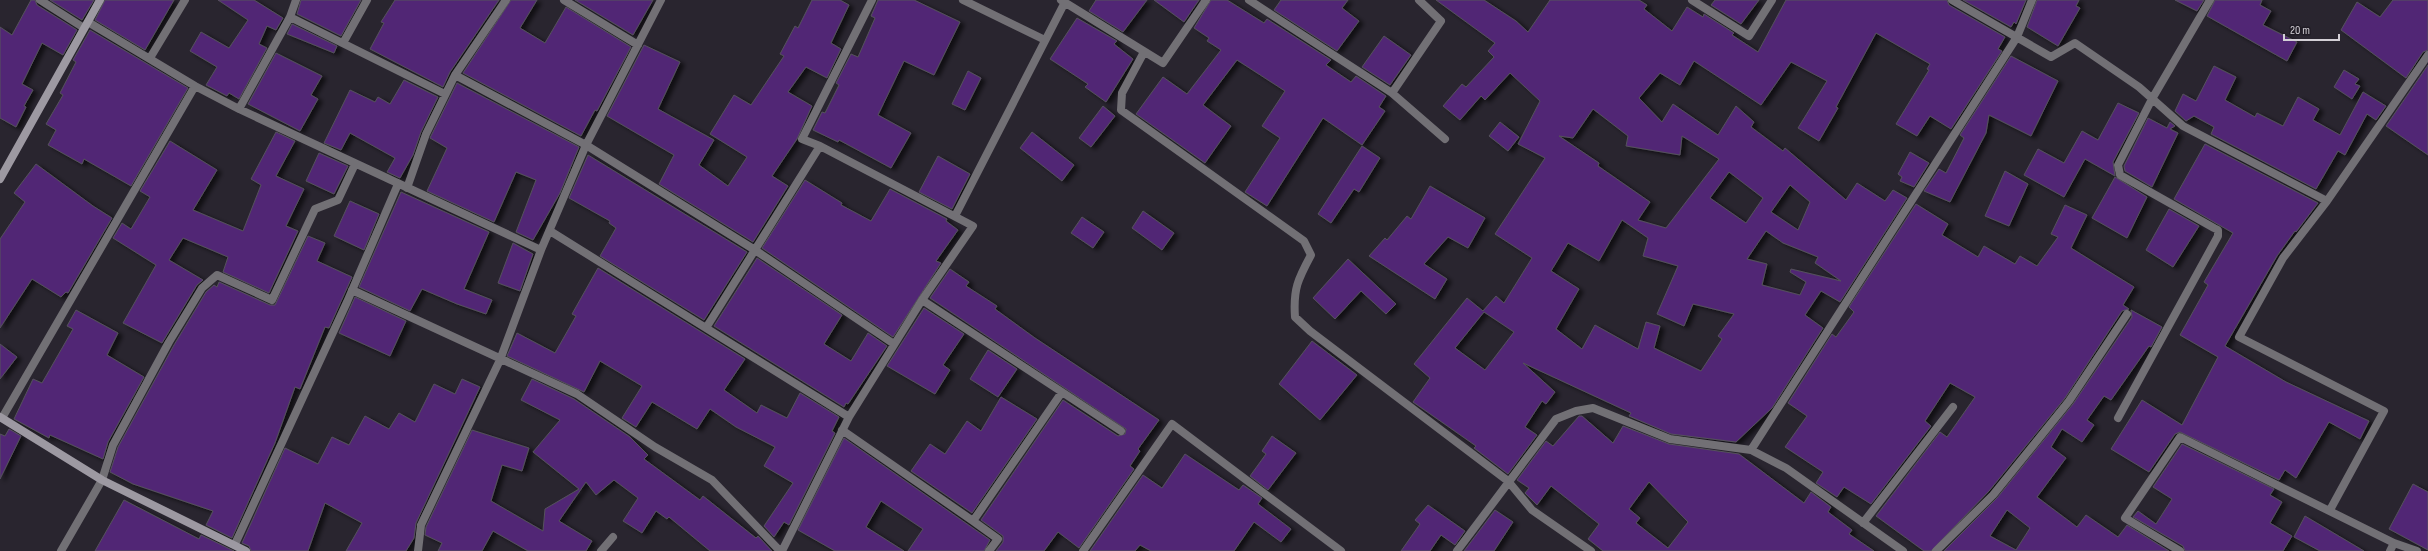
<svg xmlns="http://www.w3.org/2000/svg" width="2428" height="551" font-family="'Sofia Sans Condensed',sans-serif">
  <defs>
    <filter id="shadow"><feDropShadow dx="4.5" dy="2.5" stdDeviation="2" flood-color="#0009"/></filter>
  </defs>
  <rect width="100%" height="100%" fill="#29252f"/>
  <path fill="#512875" stroke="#55515c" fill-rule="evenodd" filter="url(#shadow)" d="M 31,0 L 35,0 L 37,5 L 77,30 L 63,55 L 42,43 L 22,84 L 33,90 L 24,106 L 26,107 L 16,127 L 0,118 L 0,27 L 12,35 Z
    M 50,0 L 94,0 L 82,20 Z
    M 105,0 L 174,0 L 145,50 L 95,20 Z
    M 218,0 L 254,0 L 283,18 L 276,30 L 267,26 L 259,44 L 267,48 L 239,99 L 229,93 L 227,96 L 206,85 L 217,67 L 190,51 L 201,32 L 229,48 L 248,20 Z
    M 301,0 L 361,0 L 341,36 L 297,14 Z
    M 395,0 L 499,0 L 450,72 L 443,87 L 370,49 L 384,23 L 381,22 Z
    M 511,0 L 537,0 L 520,28 L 545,43 L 566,7 L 631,47 L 597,111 L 595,110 L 581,136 L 463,73 Z
    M 575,0 L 653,0 L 633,35 Z
    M 812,0 L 840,0 L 849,5 L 831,43 L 841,49 L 827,78 L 806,67 L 788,92 L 812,106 L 797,139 L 772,176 L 788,186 L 753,242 L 659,184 L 674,155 L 607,116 L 644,45 L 680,62 L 658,109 L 714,140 L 699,165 L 728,186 L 747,157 L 710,134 L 734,95 L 751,105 L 784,56 L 780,54 L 795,26 L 798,28 Z
    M 878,0 L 914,0 L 960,22 L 934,75 L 904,61 L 878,115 L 911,133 L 891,168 L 839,140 L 838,142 L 813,130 L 822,112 L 825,113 L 839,85 L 836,83 L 851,54 L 858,57 L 875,18 L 871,16 Z
    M 1096,0 L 1147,0 L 1123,32 L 1089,11 Z
    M 1154,0 L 1199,0 L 1184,22 Z
    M 1211,0 L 1227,0 L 1264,23 L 1267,19 L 1331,60 L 1326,65 L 1351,82 L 1356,76 L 1386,96 L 1379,107 L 1385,111 L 1362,145 L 1323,118 L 1267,206 L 1245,192 L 1280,138 L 1262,126 L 1285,91 L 1237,60 L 1203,105 L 1231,126 L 1205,163 L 1136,114 L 1163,77 L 1187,94 L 1221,50 L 1207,41 L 1209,38 L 1194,28 Z
    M 1281,0 L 1348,0 L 1342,8 L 1359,21 L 1337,51 L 1274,10 Z
    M 1436,0 L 1484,0 L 1516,21 L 1528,32 L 1550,0 L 1639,0 L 1647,5 L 1644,9 L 1672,31 L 1687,7 L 1703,17 L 1704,14 L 1734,33 L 1732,35 L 1758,52 L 1786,0 L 1947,0 L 1949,5 L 2005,37 L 1998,49 L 2002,51 L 1951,129 L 1930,116 L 1917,136 L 1896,124 L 1929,70 L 1927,69 L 1930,64 L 1876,33 L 1836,107 L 1838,108 L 1819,141 L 1798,128 L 1827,81 L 1791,62 L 1761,105 L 1694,61 L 1680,85 L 1660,73 L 1639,98 L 1662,122 L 1673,104 L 1718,135 L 1736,106 L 1754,122 L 1751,127 L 1783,151 L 1785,148 L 1846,200 L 1857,183 L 1885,201 L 1893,190 L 1907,198 L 1840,302 L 1821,291 L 1805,315 L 1823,328 L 1772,408 L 1736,442 L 1671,434 L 1629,416 L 1631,413 L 1523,363 L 1555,392 L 1546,404 L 1542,401 L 1525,427 L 1537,435 L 1508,474 L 1474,448 L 1476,446 L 1413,402 L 1430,378 L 1414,364 L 1467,298 L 1483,311 L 1496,296 L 1504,303 L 1532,258 L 1495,234 L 1545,158 L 1518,144 L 1540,101 L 1510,73 L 1485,100 L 1481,96 L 1460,120 L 1443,106 L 1462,84 L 1466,87 L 1494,57 L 1488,51 L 1495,43 ZM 1593,109 L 1628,136 L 1626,146 L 1680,155 L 1682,136 L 1719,159 L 1666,228 L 1638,220 L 1650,202 L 1598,166 L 1599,163 L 1559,136 L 1573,138 ZM 1729,172 L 1763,198 L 1746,223 L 1710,198 ZM 1790,185 L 1810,202 L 1798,230 L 1771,212 ZM 1622,220 L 1648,238 L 1643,256 L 1678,266 L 1657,314 L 1684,326 L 1693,304 L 1734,314 L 1718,336 L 1722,339 L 1701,371 L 1654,348 L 1660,326 L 1646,322 L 1638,349 L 1595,325 L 1582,349 L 1556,329 L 1579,289 L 1551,271 L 1568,243 L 1599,261 ZM 1766,231 L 1783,243 L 1818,257 L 1815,263 L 1841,281 L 1791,269 L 1790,272 L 1806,282 L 1800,295 L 1762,285 L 1767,264 L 1747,259 ZM 1484,312 L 1514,332 L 1485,370 L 1455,348 Z
    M 1715,0 L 1759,0 L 1741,24 L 1711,5 Z
    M 1963,0 L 2026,0 L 2016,24 L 2014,22 L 2011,27 Z
    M 2037,0 L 2079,0 L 2076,6 L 2080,8 L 2058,46 L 2027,27 Z
    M 2175,0 L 2204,0 L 2197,11 Z
    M 2215,0 L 2262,0 L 2260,5 L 2271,11 L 2263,25 L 2297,42 L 2287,61 L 2207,16 Z
    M 2393,0 L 2428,0 L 2428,50 L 2423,52 L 2406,78 L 2341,30 L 2357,2 L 2380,17 Z
    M 1077,18 L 1117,41 L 1114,44 L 1133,59 L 1106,102 L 1085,87 L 1088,84 L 1050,59 Z
    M 292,24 L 337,46 L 334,53 L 287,34 Z
    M 90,30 L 188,88 L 131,186 L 84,159 L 82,164 L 48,145 L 56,130 L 46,124 L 63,95 L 60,93 L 76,62 L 73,60 Z
    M 1384,36 L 1411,55 L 1390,85 L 1362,67 Z
    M 276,53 L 322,76 L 311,95 L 318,99 L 300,131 L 248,104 Z
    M 2011,56 L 2058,81 L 2031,136 L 1989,115 L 1986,133 L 1950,202 L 1924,191 L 1939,169 L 1946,173 L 1964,138 L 1960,135 Z
    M 2428,65 L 2428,155 L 2386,126 Z
    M 2214,66 L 2236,77 L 2225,100 L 2255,117 L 2257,113 L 2283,126 L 2298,97 L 2319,109 L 2313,120 L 2340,135 L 2363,92 L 2386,106 L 2376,120 L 2367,114 L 2345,155 L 2338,151 L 2316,189 L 2211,134 L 2214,127 L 2194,116 L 2186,121 L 2175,111 L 2183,94 L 2196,101 Z
    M 2344,70 L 2359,79 L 2355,84 L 2360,86 L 2352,99 L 2334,87 Z
    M 968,71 L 981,78 L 965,110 L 952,104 Z
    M 404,80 L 438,97 L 421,132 L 413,155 L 400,178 L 387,172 L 395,158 L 350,133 L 341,150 L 324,143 L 350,90 L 375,102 L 378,97 L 390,104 Z
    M 457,83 L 579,147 L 560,193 L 533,240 L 516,232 L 536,180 L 516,172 L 494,222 L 427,191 L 447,148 L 430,138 Z
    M 2118,103 L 2139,113 L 2113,162 L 2115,176 L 2085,159 L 2064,197 L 2024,175 L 2038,149 L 2064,163 L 2082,131 L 2098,140 Z
    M 1103,106 L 1115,116 L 1091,147 L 1079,138 Z
    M 2148,118 L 2167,128 L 2170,122 L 2175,126 L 2170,129 L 2178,133 L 2152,187 L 2125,171 L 2124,166 Z
    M 1500,122 L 1519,137 L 1508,151 L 1489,136 Z
    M 276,132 L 295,141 L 276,176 L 304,189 L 286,226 L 298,231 L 269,293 L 223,272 L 228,257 L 183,238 L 169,260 L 203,280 L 197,285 L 162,343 L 123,323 L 156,265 L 113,238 L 122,223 L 131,229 L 150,197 L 140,191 L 170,141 L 217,170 L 193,210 L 243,231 L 261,185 L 251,179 Z
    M 1032,132 L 1074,165 L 1062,181 L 1020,148 Z
    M 2205,144 L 2318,203 L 2296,232 L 2295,231 L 2277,256 L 2225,346 L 2286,382 L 2369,421 L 2360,439 L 2329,422 L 2296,478 L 2285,470 L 2279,480 L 2180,432 L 2175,434 L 2149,472 L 2111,449 L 2142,400 L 2182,425 L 2218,357 L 2180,335 L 2208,285 L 2204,282 L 2233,233 L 2174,199 Z
    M 1362,146 L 1380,158 L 1359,192 L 1354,189 L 1331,223 L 1318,214 Z
    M 1910,152 L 1929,163 L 1914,187 L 1900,181 L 1902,177 L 1898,174 Z
    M 319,153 L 348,166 L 334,194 L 306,181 Z
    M 588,155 L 747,252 L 704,320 L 600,256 L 616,228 L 609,223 L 610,221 L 569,198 Z
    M 938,156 L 970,174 L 952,209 L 919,192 Z
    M 36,164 L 93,206 L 112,218 L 68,293 L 66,292 L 61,297 L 32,279 L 0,328 L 0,239 L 25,202 L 14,193 Z
    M 2005,171 L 2028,184 L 2009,226 L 1985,216 Z
    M 2115,177 L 2147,197 L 2127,238 L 2092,218 Z
    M 805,180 L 842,203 L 841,205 L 871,221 L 890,189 L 947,219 L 946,221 L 958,230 L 936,261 L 941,263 L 893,337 L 762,248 Z
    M 1430,186 L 1485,218 L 1468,248 L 1448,237 L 1424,264 L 1447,279 L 1435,299 L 1369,256 L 1385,238 L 1387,240 L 1407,216 L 1411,219 Z
    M 401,192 L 489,232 L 464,289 L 492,300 L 486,314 L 457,304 L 422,289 L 410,311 L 359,287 Z
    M 350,201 L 379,214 L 364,250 L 334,236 Z
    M 1916,204 L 1948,224 L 1942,235 L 1978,257 L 1984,246 L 2015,264 L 2020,256 L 2037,266 L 2058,237 L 2051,234 L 2065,205 L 2087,215 L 2071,248 L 2134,287 L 2123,305 L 2129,309 L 2122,311 L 2065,398 L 1989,491 L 1931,551 L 1924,551 L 1876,516 L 1940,432 L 1947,437 L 1975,397 L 1950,383 L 1925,421 L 1931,426 L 1871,504 L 1844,487 L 1837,497 L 1816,483 L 1823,472 L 1785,447 L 1807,416 L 1788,403 L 1832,334 L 1836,337 L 1854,312 L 1849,307 Z
    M 2169,209 L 2199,226 L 2173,267 L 2146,250 Z
    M 1143,211 L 1174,233 L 1162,250 L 1132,228 Z
    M 1082,217 L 1104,232 L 1093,248 L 1071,233 Z
    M 308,236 L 325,243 L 317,261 L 352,277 L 329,328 L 325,327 L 300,389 L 295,387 L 275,443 L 232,538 L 206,525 L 213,511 L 133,484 L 110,472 L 118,447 L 174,345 L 206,292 L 214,285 L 217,287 L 219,282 L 270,305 L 275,305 Z
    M 513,243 L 533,254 L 520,291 L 498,283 Z
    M 757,258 L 842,315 L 824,344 L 851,361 L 868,333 L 887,346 L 848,404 L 846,403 L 844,407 L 714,326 Z
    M 1348,259 L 1396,304 L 1386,314 L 1361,291 L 1335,319 L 1313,298 Z
    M 598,268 L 745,359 L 724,390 L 757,413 L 761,405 L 787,418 L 800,393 L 839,417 L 832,431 L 835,433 L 789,525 L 784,522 L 774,537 L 764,526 L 793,483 L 764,466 L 775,447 L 736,427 L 710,409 L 697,429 L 652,402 L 636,427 L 622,418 L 642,386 L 600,361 L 584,392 L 507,356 L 517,333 L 555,353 L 576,316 L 572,314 Z
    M 950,269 L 969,282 L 966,286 L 997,306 L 995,309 L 1035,338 L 1159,420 L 1138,449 L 1140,451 L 1130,466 L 1134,469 L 1079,548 L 1058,532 L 1044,551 L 996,551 L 1003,542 L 1003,536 L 981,520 L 1063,400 L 1118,436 L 1125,434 L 1126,429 L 930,298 Z
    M 355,297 L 406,321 L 390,356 L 339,333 Z
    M 924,308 L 964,334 L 943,365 L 950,370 L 935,394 L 887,366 Z
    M 76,310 L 118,333 L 107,355 L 144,377 L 108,442 L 103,459 L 50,435 L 49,438 L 14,419 L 33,379 L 42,383 L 73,329 L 67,326 Z
    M 2131,310 L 2162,327 L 2151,347 L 2149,346 L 2111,400 L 2104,396 L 2087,420 L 2094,425 L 2082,442 L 2062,429 L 2051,447 L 2066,458 L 2037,497 L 2077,527 L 2086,515 L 2118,537 L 2127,525 L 2169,551 L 1944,551 L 1997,498 L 2073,404 L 2132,317 ZM 2007,510 L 2030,528 L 2016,550 L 1990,536 Z
    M 1312,341 L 1357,375 L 1320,420 L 1279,384 Z
    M 0,344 L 17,357 L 0,379 Z
    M 988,350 L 1017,369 L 998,397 L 970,379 Z
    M 462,379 L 480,387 L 416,523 L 414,538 L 406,551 L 346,551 L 362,523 L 325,503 L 308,551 L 251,551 L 249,546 L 242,543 L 285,448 L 318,464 L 332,437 L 349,445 L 365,416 L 389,429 L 399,413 L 415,422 L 434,384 L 455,394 Z
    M 532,379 L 574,399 L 630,437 L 648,455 L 644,459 L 700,500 L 703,496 L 756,538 L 758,536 L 772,551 L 710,551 L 669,517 L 667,519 L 656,511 L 642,533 L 623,521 L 638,498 L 614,480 L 596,495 L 586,482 L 559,521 L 592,541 L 586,551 L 528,551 L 493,531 L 482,551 L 438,551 L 442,543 L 425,535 L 426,527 L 472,430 L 529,448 L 522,471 L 502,465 L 491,501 L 543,531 L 545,509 L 579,489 L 533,452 L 560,420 L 521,400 Z
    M 1001,397 L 1037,419 L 972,513 L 911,471 L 930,444 L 945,454 L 967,421 L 981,431 Z
    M 1579,416 L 1582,416 L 1613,443 L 1623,426 L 1669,444 L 1739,454 L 1804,503 L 1811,492 L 1831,507 L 1828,512 L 1852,530 L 1849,534 L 1874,551 L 1603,551 L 1588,539 L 1599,524 L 1551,486 L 1537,505 L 1525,493 L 1529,488 L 1517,480 L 1546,441 L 1553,446 ZM 1649,482 L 1688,522 L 1668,548 L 1636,523 L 1640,518 L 1629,509 Z
    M 9,429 L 21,436 L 0,479 L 0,434 L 5,436 Z
    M 1272,436 L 1296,453 L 1268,490 L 1250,476 L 1266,454 L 1262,451 Z
    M 844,438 L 990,540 L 984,551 L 908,551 L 923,529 L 881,501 L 866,527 L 904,551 L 835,551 L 798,530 Z
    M 2182,444 L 2274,489 L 2270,495 L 2282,502 L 2270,523 L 2292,536 L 2283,551 L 2185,551 L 2183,546 L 2133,517 L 2138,511 L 2156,524 L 2172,499 L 2153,487 Z
    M 1185,454 L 1239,490 L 1243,485 L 1262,498 L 1258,504 L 1291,529 L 1281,542 L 1254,522 L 1234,551 L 1151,551 L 1140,545 L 1135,551 L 1090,551 L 1143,475 L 1162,488 Z
    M 2413,484 L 2428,492 L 2428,550 L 2389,529 Z
    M 124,500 L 199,539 L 201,535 L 234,551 L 95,551 Z
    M 1428,505 L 1465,531 L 1455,545 L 1441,535 L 1430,551 L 1401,551 L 1420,524 L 1415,520 Z
    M 1495,510 L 1513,522 L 1494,551 L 1464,551 Z
    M 2305,516 L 2364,551 L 2320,551 L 2294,537 Z"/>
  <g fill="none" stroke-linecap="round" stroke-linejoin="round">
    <path stroke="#727075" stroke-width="8" d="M 40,0 L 84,28
      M 506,0 L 455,75 L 586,145 L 755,250 L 894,344
      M 564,0 L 638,45
      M 963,0 L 1045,40
      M 1061,0 L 1163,63 L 1206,0
      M 1249,0 L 1392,93
      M 1419,0 L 1441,21 L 1392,93 L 1445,139
      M 1692,0 L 1749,36 L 1772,0
      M 1952,0 L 2051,57 L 2075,43 L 2139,87 L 2183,126 L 2327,201
      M 290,17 L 445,94
      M 88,22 L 195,86 L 239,109 L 541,250
      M 343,43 L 367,0
      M 1144,52 L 1122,93 L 1121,110 L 1304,241 L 1311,255 C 1298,279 1293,289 1295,317 L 1310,331 L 1508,481 L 1532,510 L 1591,551
      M 150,58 L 185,0
      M 239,109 L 290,17 L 296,0
      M 820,146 L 802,139 L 872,0
      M 407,188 L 426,134 L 455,75
      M 955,216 L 1065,2
      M 550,231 L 849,417
      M 352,290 L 577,394 L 655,447 L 712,480 L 780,551
      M 922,300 L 1062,392 L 973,521 L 998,539 L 989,551
      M 706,328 L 820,146 L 973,226 L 922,300 L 849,417 L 782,551
      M 1062,392 L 1121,431
      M 2,418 L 195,86
      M 2118,418 L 2218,236 L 2218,230 L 2214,228 L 2120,175 L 2118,165 L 2152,99 L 2210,0
      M 842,430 L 973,521
      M 1751,450 L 2017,37 L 2032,0
      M 2330,510 L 2384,411 L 2239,337 L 2283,258 L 2327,201 L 2428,55
      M 1863,523 L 1953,407
      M 2394,543 L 2417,551
      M 235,544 L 347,302 L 398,184
      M 61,551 L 102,480 L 113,445 L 169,342 L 202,288 L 217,275 L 272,300 L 315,209 L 338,200 L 355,164
      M 418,551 L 421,525 L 500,360 L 541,250 L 586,145 L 661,0
      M 601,551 L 613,537
      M 1083,551 L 1172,424 L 1341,551
      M 1457,551 L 1556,419 L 1576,411 L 1593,408 L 1670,439 L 1751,450 L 1786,468 L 1903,551
      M 1936,551 L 1993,495 L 2069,401 L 2127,314
      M 2180,551 L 2125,518 L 2180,437 L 2394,543 L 2390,551"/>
    <path stroke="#9d99a2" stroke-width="8" d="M 0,179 L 100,0
      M 0,417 L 102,480 L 246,551"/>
  </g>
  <path d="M2284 34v6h55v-6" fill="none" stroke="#d3d0d6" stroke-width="2"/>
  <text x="2290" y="34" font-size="12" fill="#d3d0d6" stroke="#201c25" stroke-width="3" paint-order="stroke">20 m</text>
</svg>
